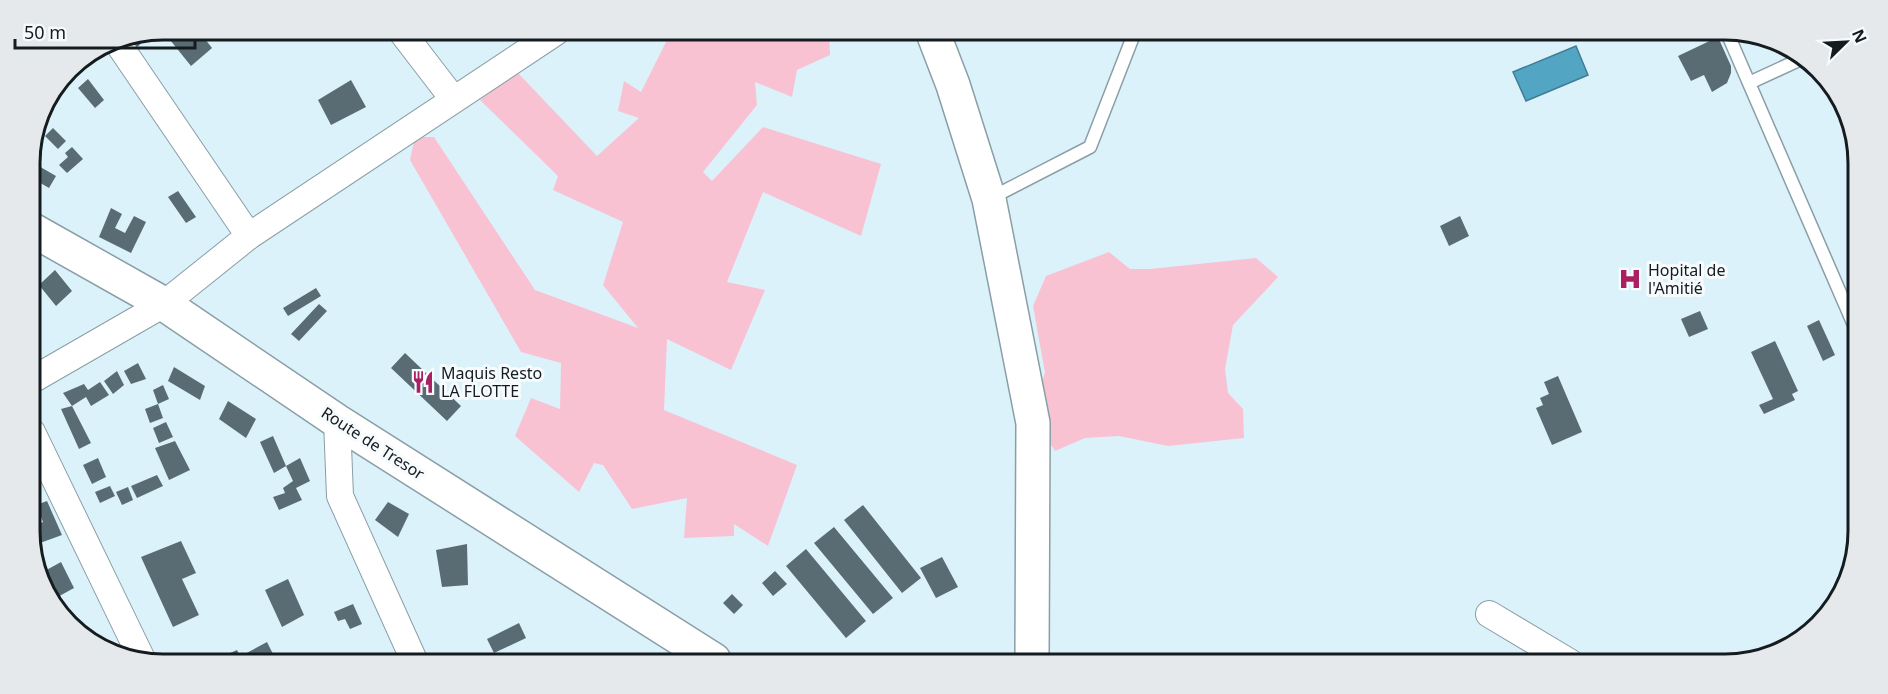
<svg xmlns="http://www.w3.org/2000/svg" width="1888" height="694" font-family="'Noto Sans',sans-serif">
  <rect width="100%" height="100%" fill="#dcf2fb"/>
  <path fill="#f8c2d3" d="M 671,32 L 829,33 L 830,55 L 797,70 L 792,97 L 755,82 L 757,105 L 703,172 L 712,181 L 763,127 L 881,164 L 861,236 L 763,192 L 727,282 L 765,290 L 731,370 L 667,339 L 664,410 L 797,465 L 768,546 L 734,524 L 734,536 L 684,538 L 687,498 L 632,509 L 603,465 L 594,463 L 579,492 L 515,436 L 531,398 L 560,409 L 561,363 L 521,352 L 410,160 L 415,137 L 434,137 L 535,290 L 638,328 L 603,285 L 623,222 L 553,190 L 558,176 L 480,100 L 517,72 L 597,156 L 639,118 L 618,111 L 624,81 L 641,92 Z
    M 1109,252 L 1130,269 L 1150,269 L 1256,258 L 1278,277 L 1233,325 L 1225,369 L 1228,393 L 1243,409 L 1244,438 L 1168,446 L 1119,436 L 1085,438 L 1055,451 L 1031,414 L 1045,373 L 1033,306 L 1046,276 Z"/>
  <path fill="#53a5c4" stroke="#407c93" stroke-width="1.5" d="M 1576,46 L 1588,75 L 1526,101 L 1513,72 Z"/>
  <path fill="#596c74" d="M 162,30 L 198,30 L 212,48 L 191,66 Z
    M 140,34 L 145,40 L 136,48 L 127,37 Z
    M 1718,37 L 1731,66 L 1731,73 L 1727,83 L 1712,92 L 1704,75 L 1691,81 L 1678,56 Z
    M 75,64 L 81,72 L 61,88 L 58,85 Z
    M 88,79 L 104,100 L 95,108 L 78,88 Z
    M 351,80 L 366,107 L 331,125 L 318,100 Z
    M 53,128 L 66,141 L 58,149 L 45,136 Z
    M 72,147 L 83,159 L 67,173 L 59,165 L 68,157 L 65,153 Z
    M 30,161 L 56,176 L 49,188 L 30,177 Z
    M 178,191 L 196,217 L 186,223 L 168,197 Z
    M 111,208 L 122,214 L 115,228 L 125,233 L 134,216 L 146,222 L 131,253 L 99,237 Z
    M 1460,216 L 1469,236 L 1449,246 L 1440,226 Z
    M 55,270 L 72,291 L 56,306 L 39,285 Z
    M 316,288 L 321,296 L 288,316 L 283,308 Z
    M 319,304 L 327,311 L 299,341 L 291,334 Z
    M 1700,311 L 1708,329 L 1689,337 L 1681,319 Z
    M 1819,320 L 1835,355 L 1823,361 L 1807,326 Z
    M 1775,341 L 1798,391 L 1792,394 L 1795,400 L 1764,414 L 1759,405 L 1773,399 L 1751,352 Z
    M 405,353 L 461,406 L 447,421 L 391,368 Z
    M 138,363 L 146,379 L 131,384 L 124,371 Z
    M 174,367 L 205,386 L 200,400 L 168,381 Z
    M 117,371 L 124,385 L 113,394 L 104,381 Z
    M 1558,376 L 1582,432 L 1552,445 L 1536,408 L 1543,405 L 1540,398 L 1549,394 L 1544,382 Z
    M 100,382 L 109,395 L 91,406 L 86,397 L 72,406 L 63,393 L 84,384 L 88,390 Z
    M 163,385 L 169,399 L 158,404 L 153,390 Z
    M 228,401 L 256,419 L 246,438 L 219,419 Z
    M 158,404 L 163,418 L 150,423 L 145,409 Z
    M 72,406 L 91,443 L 79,449 L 61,409 Z
    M 166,422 L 173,437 L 159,443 L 153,428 Z
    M 273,436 L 286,466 L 274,473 L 260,442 Z
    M 175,441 L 190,470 L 169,480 L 155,448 Z
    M 98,458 L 106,477 L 92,484 L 83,465 Z
    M 300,458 L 310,481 L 296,488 L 302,500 L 279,510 L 273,497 L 285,493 L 283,488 L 293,481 L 286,466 Z
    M 32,472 L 41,492 L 32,497 Z
    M 157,475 L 163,486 L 137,498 L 131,486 Z
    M 110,486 L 115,496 L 100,503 L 95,492 Z
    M 128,487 L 133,500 L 122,505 L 116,492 Z
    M 47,501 L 62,535 L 40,543 L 32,527 L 43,522 L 36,505 Z
    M 388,502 L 409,514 L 398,537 L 375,520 Z
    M 863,505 L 921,578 L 902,593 L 844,520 Z
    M 834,527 L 893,598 L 873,614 L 814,543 Z
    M 181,541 L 196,573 L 182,579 L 199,615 L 173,627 L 141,557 Z
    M 467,544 L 468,585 L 442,587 L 436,550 Z
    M 806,549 L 866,621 L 846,638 L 786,566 Z
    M 942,557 L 958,587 L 936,598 L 920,568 Z
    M 61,562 L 74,588 L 54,599 L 41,573 Z
    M 775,571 L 787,584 L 773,596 L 762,583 Z
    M 288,579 L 304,615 L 282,627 L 265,590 Z
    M 732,594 L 743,605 L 734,614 L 723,603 Z
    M 353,604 L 362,624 L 350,629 L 345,619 L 338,621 L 334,612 Z
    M 519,623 L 526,638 L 494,653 L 487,639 Z
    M 267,642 L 275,658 L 244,658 L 243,655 Z
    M 237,650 L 241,658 L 221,657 Z"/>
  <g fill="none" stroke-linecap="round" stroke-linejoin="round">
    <g stroke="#899ea6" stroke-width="15">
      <path id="lane" d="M 1729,37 L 1854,325
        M 1749,83 L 1801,59
        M 991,198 L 1090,147 L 1134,34"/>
    </g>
    <g stroke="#899ea6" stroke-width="28">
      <path id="street" d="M 401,31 L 454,100
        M 115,39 L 249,236
        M 32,380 L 164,304 L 249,236 L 556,32
        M 337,421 L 340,496 L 413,658
        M 32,432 L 141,657
        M 1489,614 L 1571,663"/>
    </g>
    <g stroke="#899ea6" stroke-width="36">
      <path id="secondary" d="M 933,33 L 953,85 L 989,199 L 1033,423 L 1032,661
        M 31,229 L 164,304 L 337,421 L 714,660"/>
    </g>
    <use href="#lane" stroke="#fff" stroke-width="12"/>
    <use href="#street" stroke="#fff" stroke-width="26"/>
    <use href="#secondary" stroke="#fff" stroke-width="33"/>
  </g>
  <defs>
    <g id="hospital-bare" transform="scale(1.8)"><path d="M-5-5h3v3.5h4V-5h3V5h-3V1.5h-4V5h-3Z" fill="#aa1f61" stroke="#f7fbfd" stroke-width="2.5" paint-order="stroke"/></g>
    <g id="restaurant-bare" transform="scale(1.8)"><path d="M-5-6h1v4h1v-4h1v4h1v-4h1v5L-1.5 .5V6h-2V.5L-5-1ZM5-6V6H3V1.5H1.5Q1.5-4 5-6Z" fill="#aa1f61" stroke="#f7fbfd" stroke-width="2.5" paint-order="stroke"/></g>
  </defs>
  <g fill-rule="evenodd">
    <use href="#hospital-bare" x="1630" y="279"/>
    <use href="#restaurant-bare" x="423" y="382"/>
  </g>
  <g text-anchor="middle" stroke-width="6" stroke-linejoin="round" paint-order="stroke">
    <g font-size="16" fill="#151c20" stroke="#f7fbfd" text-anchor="start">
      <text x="1648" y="276">Hopital de<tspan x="1648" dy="18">l'Amitié</tspan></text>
      <text x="441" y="379">Maquis Resto<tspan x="441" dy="18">LA FLOTTE</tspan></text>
    </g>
    <g font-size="16" fill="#151c20" stroke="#f7fbfd">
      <text transform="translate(373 443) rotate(33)" y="6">Route de Tresor</text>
    </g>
  </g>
  <path d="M0 0H1888V694H0ZM163 40H1725A123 123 0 0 1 1848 163V531A123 123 0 0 1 1725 654H163A123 123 0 0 1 40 531V163A123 123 0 0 1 163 40Z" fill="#e5e9eb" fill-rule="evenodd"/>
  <path fill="none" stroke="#151c20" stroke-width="3" d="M163 40H1725A123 123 0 0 1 1848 163V531A123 123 0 0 1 1725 654H163A123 123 0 0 1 40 531V163A123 123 0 0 1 163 40Z"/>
  <g transform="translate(1846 42) rotate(66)" stroke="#f7fbfd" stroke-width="4.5" paint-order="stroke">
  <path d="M0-4.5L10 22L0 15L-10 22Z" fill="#151c20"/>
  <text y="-9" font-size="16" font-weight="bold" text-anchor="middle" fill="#151c20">N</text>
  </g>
  <path d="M15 39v9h180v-9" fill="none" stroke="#151c20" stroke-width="3"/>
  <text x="24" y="39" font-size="18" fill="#151c20" stroke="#f7fbfd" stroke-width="4.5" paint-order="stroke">50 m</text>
</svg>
